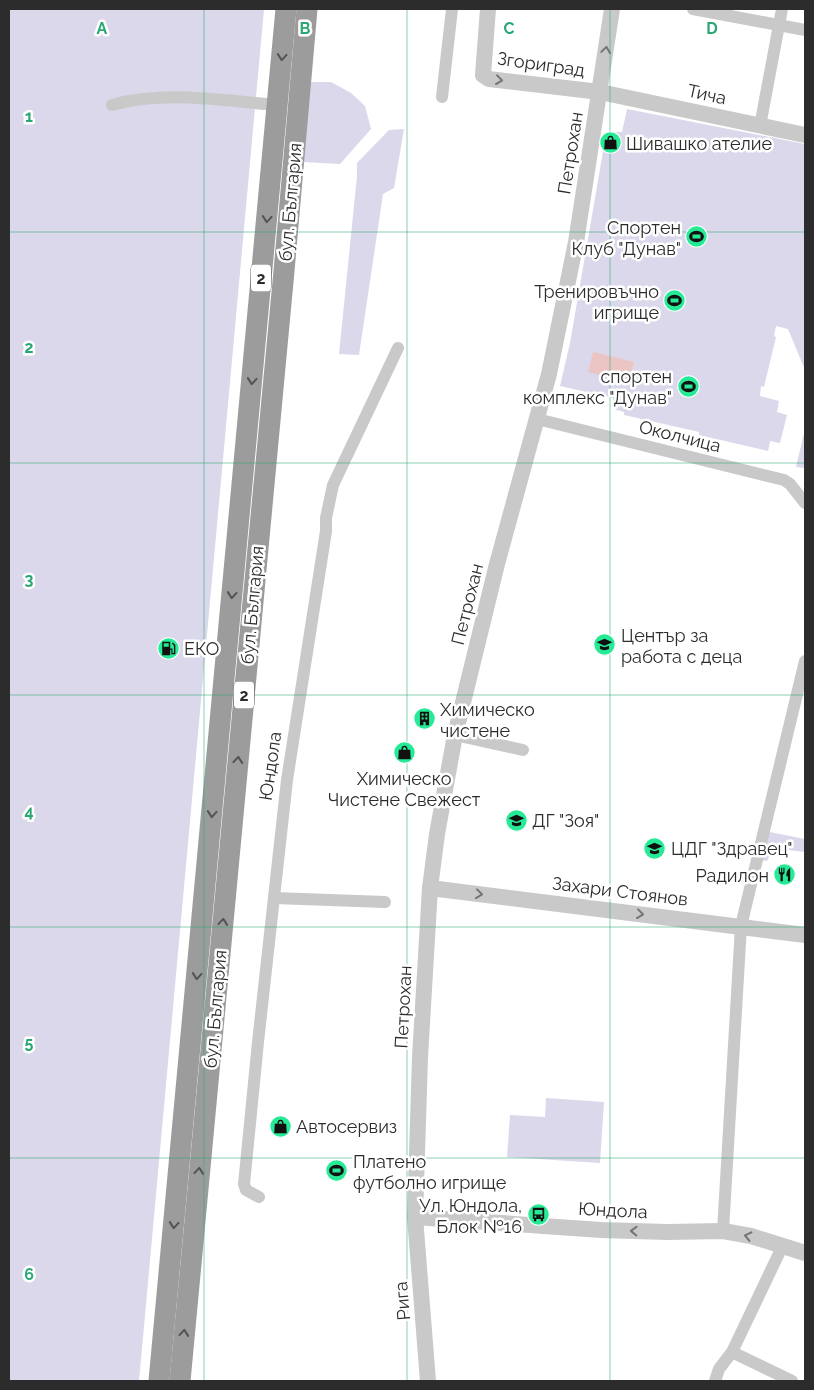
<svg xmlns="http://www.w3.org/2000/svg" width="814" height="1390" viewBox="0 0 814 1390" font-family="Raleway,sans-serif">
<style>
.green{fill:#dad8ea}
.water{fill:#ebc5c3}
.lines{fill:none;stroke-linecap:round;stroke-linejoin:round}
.minor{stroke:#c9c9c9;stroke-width:12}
.tertiary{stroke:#c9c9c9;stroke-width:16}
.trunk{stroke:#9c9c9c;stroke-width:21}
.oneway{stroke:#737373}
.oneway2{stroke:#535353}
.grid{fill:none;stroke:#29a872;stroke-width:1;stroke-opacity:0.55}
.labels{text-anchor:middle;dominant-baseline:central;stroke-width:5;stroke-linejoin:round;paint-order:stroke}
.shield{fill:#fff;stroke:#6b6b6b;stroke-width:1}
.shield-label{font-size:16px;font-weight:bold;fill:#2c2c2c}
.street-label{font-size:18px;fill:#2c2c2c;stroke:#fff}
.poi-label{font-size:18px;fill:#2c2c2c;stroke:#fff;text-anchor:start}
.grid-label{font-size:16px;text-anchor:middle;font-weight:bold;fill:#29a872;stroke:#fff;stroke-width:5;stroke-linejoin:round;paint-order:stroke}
</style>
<rect width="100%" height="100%" fill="#fff"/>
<!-- green -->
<g class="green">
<path d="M 9,9 L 264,9 L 139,1381 L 9,1381 Z"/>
<path d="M 309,82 L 331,82 L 351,93 L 365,106 L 371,129 L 340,164 L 303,162 Z"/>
<path d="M 627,109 L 805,144 L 805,370 L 788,329 L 776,326 L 774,336 L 776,337 L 764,387 L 761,386 L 760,396 L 779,401 L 777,412 L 787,415 L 780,443 L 770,441 L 768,451 L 699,435 L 699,432 L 624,415 L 624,412 L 614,409 L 613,398 L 560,386 L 570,343 L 604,146 L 613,147 L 615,132 L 622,132 Z"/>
<path d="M 404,129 L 394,188 L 383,194 L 359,355 L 339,354 L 357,176 L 357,163 L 389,130 Z"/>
<path d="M 805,429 L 805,463 L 804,468 L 796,467 Z"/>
<path d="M 765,831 L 805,839 L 805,852 L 779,849 L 770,855 L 767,861 L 759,860 Z"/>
<path d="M 546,1098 L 604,1102 L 600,1163 L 507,1157 L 510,1115 L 545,1117 Z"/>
</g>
<!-- water -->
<path class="water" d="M 593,352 L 634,362 L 629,382 L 588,372 Z"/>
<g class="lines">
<!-- minor -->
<g class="minor">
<path d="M 693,9 L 805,30"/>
<path d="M 442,97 L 452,9"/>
<path d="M 112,105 C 165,90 224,101 278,105"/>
<path d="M 760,126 L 782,9"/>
<path d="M 537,419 L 784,480 L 790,484 L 805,503"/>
<path d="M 455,735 L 523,750"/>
<path d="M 274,898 L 385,902"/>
<path d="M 259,1197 L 246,1190 L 244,1184 L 258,1042 L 287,780 L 326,531 L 326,518 L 333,485 L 398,348"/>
<path d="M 723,1231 L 741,926 L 805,661"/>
<path d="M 732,1352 L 792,1381"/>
<path d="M 715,1381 L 719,1369 L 732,1352 L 783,1245"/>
</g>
<!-- tertiary -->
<g class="tertiary">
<path d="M 488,9 L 483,75 L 489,79 L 600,92 L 805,135"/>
<path d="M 430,888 L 805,935"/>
<path d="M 415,1217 L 601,1230 L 667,1232 L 723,1231 L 751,1236 L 805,1253"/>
<path d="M 428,1381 L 415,1217 L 420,1057 L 430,888 L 437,834 L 455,735 L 497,564 L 549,374 L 576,242 L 612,9"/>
</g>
<!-- trunk -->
<g class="trunk">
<path d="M 159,1381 L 286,9"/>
<path d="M 180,1381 L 284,271 L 307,9"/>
</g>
</g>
<!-- one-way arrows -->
<defs><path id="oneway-chevron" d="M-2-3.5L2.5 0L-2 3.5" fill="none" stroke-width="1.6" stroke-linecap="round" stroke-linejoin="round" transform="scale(1.25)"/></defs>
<g class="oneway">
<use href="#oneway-chevron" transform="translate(606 50) rotate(-82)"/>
<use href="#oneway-chevron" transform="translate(499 80) rotate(7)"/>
<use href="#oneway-chevron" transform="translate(479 894) rotate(7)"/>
<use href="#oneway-chevron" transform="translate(640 914) rotate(7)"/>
<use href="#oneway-chevron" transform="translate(634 1231) rotate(-178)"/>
<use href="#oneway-chevron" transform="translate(748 1236) rotate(-167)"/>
</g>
<g class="oneway2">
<use href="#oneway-chevron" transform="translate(282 57) rotate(95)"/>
<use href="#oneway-chevron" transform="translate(267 219) rotate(95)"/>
<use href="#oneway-chevron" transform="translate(252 381) rotate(95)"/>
<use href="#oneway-chevron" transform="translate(232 595) rotate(95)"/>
<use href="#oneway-chevron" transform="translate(238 760) rotate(-85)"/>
<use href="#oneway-chevron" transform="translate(212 814) rotate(95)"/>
<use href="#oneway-chevron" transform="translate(223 922) rotate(-85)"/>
<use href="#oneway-chevron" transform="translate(197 976) rotate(95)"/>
<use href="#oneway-chevron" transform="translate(199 1171) rotate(-85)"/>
<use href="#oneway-chevron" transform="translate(174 1225) rotate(95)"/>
<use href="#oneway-chevron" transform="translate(184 1333) rotate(-85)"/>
</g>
<!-- grid -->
<path class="grid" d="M 204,9 L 204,1381M 407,9 L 407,1381M 610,9 L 610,1381M 9,232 L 805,232M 9,463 L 805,463M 9,695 L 805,695M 9,927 L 805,927M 9,1158 L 805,1158"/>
<!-- icons -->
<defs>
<symbol id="shop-disc" viewBox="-11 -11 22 22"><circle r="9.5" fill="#27ea97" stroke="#fff"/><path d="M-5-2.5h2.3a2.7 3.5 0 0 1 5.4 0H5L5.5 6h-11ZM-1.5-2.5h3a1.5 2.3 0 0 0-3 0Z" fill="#111"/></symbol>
<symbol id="stadium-disc" viewBox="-11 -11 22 22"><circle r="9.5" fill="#27ea97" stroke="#fff"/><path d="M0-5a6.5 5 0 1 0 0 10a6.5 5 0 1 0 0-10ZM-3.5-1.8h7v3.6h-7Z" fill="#111"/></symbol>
<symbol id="school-disc" viewBox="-11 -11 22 22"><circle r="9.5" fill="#27ea97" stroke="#fff"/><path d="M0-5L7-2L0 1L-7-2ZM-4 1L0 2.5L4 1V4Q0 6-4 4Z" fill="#111"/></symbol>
<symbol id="fuel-disc" viewBox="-11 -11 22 22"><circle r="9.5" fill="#27ea97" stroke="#fff"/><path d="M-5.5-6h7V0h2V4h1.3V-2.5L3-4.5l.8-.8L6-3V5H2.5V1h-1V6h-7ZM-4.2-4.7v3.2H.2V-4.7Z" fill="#111"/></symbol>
<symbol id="building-disc" viewBox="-11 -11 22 22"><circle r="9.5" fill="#27ea97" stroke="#fff"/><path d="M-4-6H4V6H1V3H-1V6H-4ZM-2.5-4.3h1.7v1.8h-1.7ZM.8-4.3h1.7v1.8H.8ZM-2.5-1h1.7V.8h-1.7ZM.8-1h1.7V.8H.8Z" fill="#111"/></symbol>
<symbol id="restaurant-disc" viewBox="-11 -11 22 22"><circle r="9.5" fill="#27ea97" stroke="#fff"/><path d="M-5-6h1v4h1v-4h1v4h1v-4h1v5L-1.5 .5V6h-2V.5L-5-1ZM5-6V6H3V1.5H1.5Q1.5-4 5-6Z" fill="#111"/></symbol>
<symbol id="bus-disc" viewBox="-11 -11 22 22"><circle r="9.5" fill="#27ea97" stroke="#fff"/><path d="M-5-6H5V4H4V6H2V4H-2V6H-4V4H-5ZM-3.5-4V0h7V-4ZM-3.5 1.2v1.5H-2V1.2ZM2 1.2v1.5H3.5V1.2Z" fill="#111"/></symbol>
</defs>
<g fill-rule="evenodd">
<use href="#shop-disc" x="598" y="130" width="25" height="25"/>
<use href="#stadium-disc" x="684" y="224" width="25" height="25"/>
<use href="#stadium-disc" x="662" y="288" width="25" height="25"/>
<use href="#stadium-disc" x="676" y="374" width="25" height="25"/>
<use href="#school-disc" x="592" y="632" width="25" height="25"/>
<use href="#fuel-disc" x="156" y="636" width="25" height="25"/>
<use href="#building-disc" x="412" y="706" width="25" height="25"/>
<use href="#shop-disc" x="392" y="740" width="25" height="25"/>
<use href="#school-disc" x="504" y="808" width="25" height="25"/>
<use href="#school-disc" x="642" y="836" width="25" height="25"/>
<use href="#restaurant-disc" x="772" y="862" width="25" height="25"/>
<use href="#shop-disc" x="268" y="1114" width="25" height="25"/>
<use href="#stadium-disc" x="324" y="1158" width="25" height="25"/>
<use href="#bus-disc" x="526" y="1202" width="25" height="25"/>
</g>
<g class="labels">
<!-- shield labels -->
<g class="shield">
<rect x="251" y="264.5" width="20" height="27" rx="4"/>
<rect x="234" y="681.5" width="20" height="27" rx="4"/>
</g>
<g class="shield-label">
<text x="261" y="278">2</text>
<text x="244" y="695">2</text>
</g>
<!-- street labels -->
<g class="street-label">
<text transform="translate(541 64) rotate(8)">Згориград</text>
<text transform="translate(707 94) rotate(12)">Тича</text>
<text transform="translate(570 153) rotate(-81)">Петрохан</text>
<text transform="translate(290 202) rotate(-85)">бул. България</text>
<text transform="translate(680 436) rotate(14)">Околчица</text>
<text transform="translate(467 604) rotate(-76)">Петрохан</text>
<text transform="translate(252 605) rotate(-85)">бул. България</text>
<text transform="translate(270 766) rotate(-82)">Юндола</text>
<text transform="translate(620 891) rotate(7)">Захари Стоянов</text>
<text transform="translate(403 1007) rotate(-87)">Петрохан</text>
<text transform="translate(215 1009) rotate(-85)">бул. България</text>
<text transform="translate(613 1210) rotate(3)">Юндола</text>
<text transform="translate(402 1301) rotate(-95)">Рига</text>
</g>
<!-- poi labels -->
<g class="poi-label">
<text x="626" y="143">Шивашко ателие</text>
<text x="681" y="227" text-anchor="end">Спортен<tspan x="681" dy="21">Клуб "Дунав"</tspan></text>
<text x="659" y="291" text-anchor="end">Тренировъчно<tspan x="659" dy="21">игрище</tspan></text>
<text x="672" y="376" text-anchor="end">спортен<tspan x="672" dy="21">комплекс "Дунав"</tspan></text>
<text x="621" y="635">Център за<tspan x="621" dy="21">работа с деца</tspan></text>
<text x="184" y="648">ЕКО</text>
<text x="440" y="709">Химическо<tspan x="440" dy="21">чистене</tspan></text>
<text x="404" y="778" text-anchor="middle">Химическо<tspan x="404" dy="21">Чистене Свежест</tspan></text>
<text x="532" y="820">ДГ "Зоя"</text>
<text x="671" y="848">ЦДГ "Здравец"</text>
<text x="769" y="875" text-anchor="end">Радилон</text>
<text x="296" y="1126">Автосервиз</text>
<text x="353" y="1161">Платено<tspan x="353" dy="21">футболно игрище</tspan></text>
<text x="522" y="1205" text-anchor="end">Ул. Юндола,<tspan x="522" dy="21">Блок №16</tspan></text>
</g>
</g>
<g class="grid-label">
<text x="102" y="34">A</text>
<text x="305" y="34">B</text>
<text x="509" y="34">C</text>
<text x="712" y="34">D</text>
<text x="29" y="122">1</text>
<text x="29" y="353">2</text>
<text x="29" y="585">3</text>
<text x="29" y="817">4</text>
<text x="29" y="1048">5</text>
<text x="29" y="1280">6</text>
</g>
<!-- border -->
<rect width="814" height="1390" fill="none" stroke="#2c2c2c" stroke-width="20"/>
</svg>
